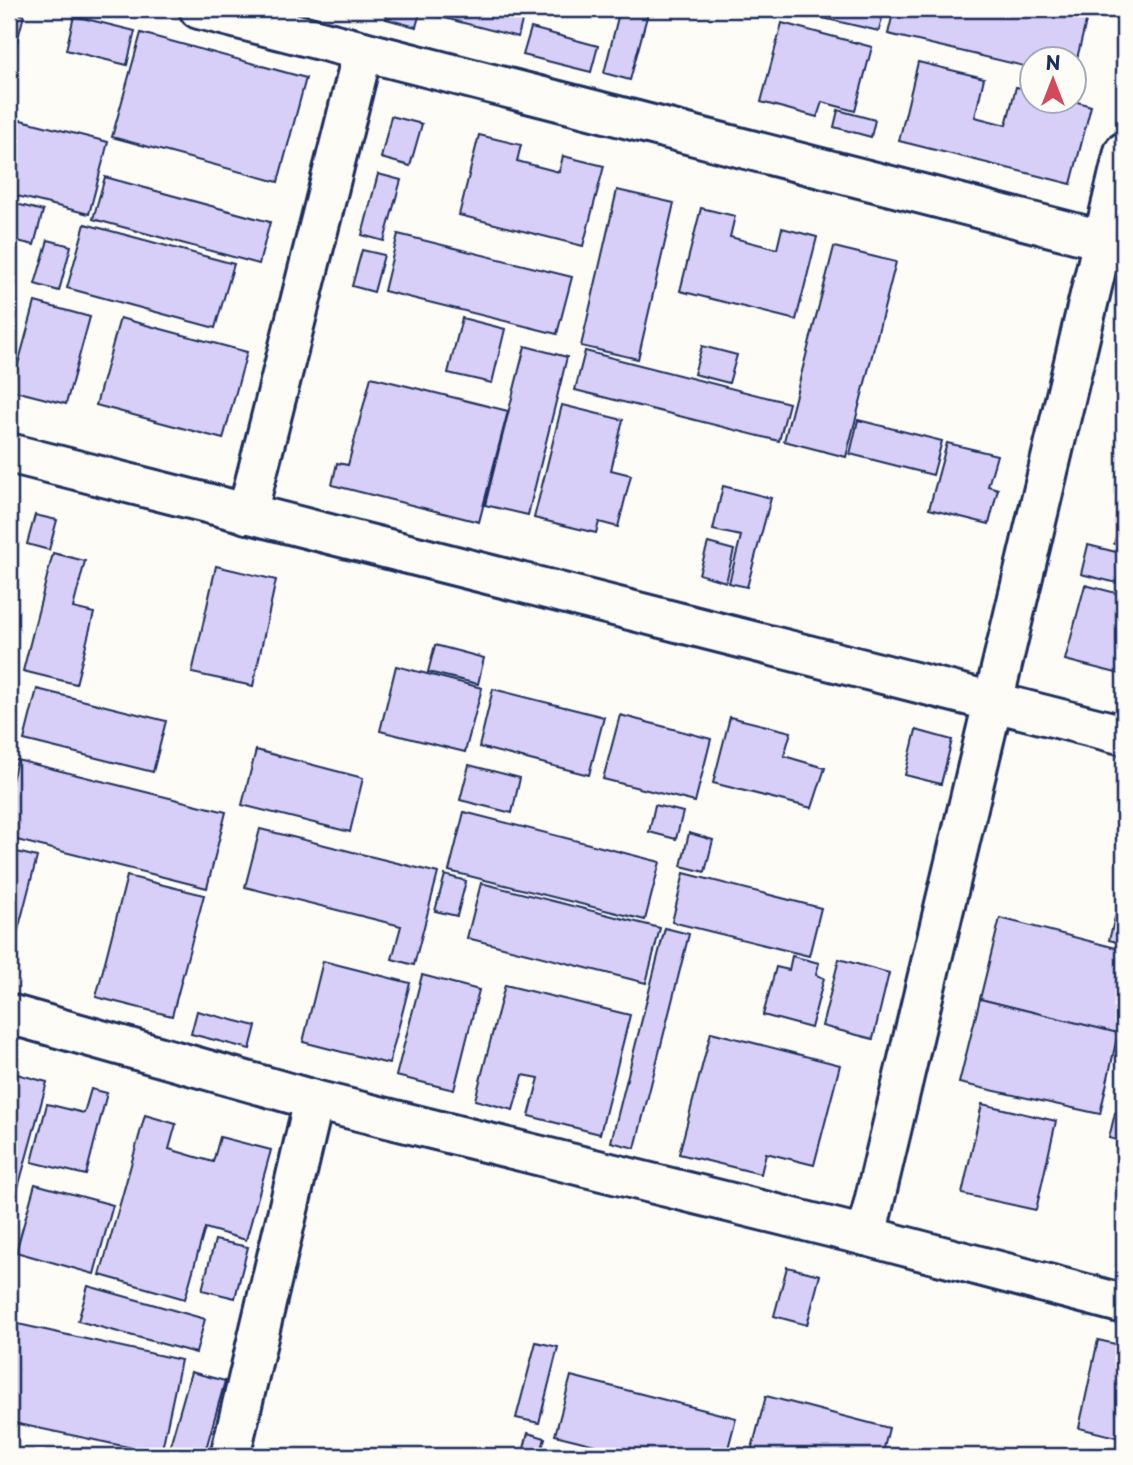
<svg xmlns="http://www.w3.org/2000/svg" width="1133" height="1465" viewBox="0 0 1133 1465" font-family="'Playpen Sans',sans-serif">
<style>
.building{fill:#d7cff7;stroke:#1b2f5e;stroke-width:2}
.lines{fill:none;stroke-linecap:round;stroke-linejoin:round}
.minor-casing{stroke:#1b2f5e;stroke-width:44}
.minor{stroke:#fdfcf7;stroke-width:38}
</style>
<rect width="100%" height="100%" fill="#fdfcf7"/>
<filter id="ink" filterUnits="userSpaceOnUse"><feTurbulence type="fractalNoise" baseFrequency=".0143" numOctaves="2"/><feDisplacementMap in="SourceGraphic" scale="14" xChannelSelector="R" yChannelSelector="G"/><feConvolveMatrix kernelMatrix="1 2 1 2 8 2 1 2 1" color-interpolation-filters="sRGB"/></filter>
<g filter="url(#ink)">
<!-- building -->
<g class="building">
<path d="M 388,9 L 421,9 L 416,27 L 386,19 Z"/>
<path d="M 435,9 L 525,9 L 518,37 L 433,15 Z"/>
<path d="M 620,9 L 649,9 L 630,80 L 604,73 Z"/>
<path d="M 784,9 L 884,9 L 879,31 Z"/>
<path d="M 894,9 L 1089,9 L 1074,71 L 1074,60 L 1032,60 L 1032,68 L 888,34 Z"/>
<path d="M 9,11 L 24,15 L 9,73 Z"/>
<path d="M 74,16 L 135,31 L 127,65 L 66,50 Z"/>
<path d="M 782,23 L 872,47 L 855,111 L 822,102 L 817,117 L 761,102 Z"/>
<path d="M 531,28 L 598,46 L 591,72 L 523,55 Z"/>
<path d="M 141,33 L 306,78 L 278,182 L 112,137 Z"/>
<path d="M 918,62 L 984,78 L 975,117 L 1006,125 L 1016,87 L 1032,90 L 1032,102 L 1074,101 L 1091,106 L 1071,184 L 899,141 Z"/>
<path d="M 838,110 L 875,120 L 871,137 L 834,127 Z"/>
<path d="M 391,116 L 422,124 L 410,166 L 381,158 Z"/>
<path d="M 9,117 L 108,142 L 89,214 L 9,194 Z"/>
<path d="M 479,135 L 521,145 L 517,161 L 559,172 L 563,156 L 604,166 L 583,246 L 459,215 Z"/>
<path d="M 378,174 L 401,180 L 384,241 L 362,235 Z"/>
<path d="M 105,177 L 270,222 L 259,264 L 93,219 Z"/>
<path d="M 617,190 L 674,203 L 638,359 L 581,346 Z"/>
<path d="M 9,202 L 43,211 L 34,245 L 9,239 Z"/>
<path d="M 701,208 L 735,216 L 730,237 L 777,249 L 782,228 L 817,237 L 796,320 L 680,291 Z"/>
<path d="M 85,224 L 234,264 L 215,328 L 67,288 Z"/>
<path d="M 398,234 L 572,277 L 557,334 L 384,291 Z"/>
<path d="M 48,240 L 71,246 L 59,291 L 35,284 Z"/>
<path d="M 834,247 L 896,262 L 846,457 L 784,441 Z"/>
<path d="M 362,250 L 384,255 L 374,292 L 352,286 Z"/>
<path d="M 35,302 L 90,317 L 66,404 L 11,390 Z"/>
<path d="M 120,318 L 247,352 L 223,439 L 96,405 Z"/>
<path d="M 462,318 L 505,329 L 492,383 L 448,373 Z"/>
<path d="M 525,346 L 567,357 L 528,515 L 485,505 Z"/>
<path d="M 702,346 L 737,355 L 729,383 L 694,374 Z"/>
<path d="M 585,351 L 789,403 L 779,441 L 575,390 Z"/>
<path d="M 371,377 L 508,411 L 479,522 L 332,485 L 337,463 L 348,465 Z"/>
<path d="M 562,405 L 623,420 L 611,470 L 631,475 L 618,527 L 599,522 L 596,533 L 534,518 Z"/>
<path d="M 858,420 L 942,441 L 933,475 L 850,454 Z"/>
<path d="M 947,443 L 997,455 L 988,486 L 998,489 L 989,524 L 929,509 Z"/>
<path d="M 723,486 L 771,498 L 747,587 L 729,583 L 741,536 L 713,530 Z"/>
<path d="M 1124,507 L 1124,546 L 1114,544 Z"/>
<path d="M 35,515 L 57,520 L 49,550 L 27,544 Z"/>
<path d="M 708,543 L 734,550 L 726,582 L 699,574 Z"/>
<path d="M 1088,545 L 1124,554 L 1117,583 L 1081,574 Z"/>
<path d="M 53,553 L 85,561 L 73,608 L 94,613 L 76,684 L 23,671 Z"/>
<path d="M 216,566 L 276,580 L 253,686 L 192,673 Z"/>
<path d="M 1085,585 L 1124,595 L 1124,675 L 1065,660 Z"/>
<path d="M 435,645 L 484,658 L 478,684 L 428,672 Z"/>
<path d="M 396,666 L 482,688 L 465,752 L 380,731 Z"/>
<path d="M 37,689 L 166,721 L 153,772 L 24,740 Z"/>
<path d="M 493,689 L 604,717 L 589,775 L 479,747 Z"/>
<path d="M 620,715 L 711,739 L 695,802 L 603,779 Z"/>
<path d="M 730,717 L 791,732 L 784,756 L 825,768 L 812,808 L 713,783 Z"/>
<path d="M 916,730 L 952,740 L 941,784 L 905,775 Z"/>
<path d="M 256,750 L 363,778 L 350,832 L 242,805 Z"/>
<path d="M 17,760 L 226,812 L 207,888 L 9,838 L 9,793 Z"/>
<path d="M 469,765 L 520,778 L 512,813 L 460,800 Z"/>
<path d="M 655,805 L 683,812 L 676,839 L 649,832 Z"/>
<path d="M 464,812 L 660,862 L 645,920 L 449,871 Z"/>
<path d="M 260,829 L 438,873 L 414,965 L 392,959 L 401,926 L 245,887 Z"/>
<path d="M 689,833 L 713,840 L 705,872 L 681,866 Z"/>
<path d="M 9,850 L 37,857 L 9,965 Z"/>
<path d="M 684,873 L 821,908 L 809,956 L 672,922 Z"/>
<path d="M 445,875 L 466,881 L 457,916 L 435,911 Z"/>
<path d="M 127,876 L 204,895 L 172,1016 L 96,997 Z"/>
<path d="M 481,883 L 660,928 L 646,983 L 467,938 Z"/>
<path d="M 1123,888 L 1124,889 L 1124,944 L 1109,940 Z"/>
<path d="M 1000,918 L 1124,950 L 1124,1035 L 980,999 Z"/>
<path d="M 665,928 L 689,934 L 635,1148 L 611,1142 Z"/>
<path d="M 792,956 L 819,963 L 816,975 L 824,978 L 811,1028 L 763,1015 L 776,967 L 789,970 Z"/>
<path d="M 839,959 L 889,973 L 873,1039 L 822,1026 Z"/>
<path d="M 323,961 L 410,983 L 389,1064 L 303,1042 Z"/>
<path d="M 422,975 L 479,990 L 454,1090 L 396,1076 Z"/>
<path d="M 505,985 L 630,1015 L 600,1134 L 529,1116 L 539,1078 L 523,1075 L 513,1110 L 475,1100 Z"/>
<path d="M 980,999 L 1118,1033 L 1100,1114 L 959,1083 Z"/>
<path d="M 197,1011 L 256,1026 L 250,1049 L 191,1034 Z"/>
<path d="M 711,1032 L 840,1065 L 814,1165 L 766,1153 L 761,1174 L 679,1154 Z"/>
<path d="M 9,1072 L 47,1082 L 9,1221 Z"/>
<path d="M 91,1089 L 107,1093 L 86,1175 L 32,1162 L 47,1104 L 84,1113 Z"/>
<path d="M 982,1104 L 1056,1121 L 1036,1210 L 962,1194 Z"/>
<path d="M 1115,1113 L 1124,1116 L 1124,1142 L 1109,1138 Z"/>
<path d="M 145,1115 L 176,1124 L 169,1149 L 213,1162 L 220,1137 L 271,1150 L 246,1240 L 205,1228 L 185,1299 L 100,1275 Z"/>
<path d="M 35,1184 L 113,1205 L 94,1274 L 16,1252 Z"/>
<path d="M 215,1240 L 248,1247 L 235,1298 L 202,1290 Z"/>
<path d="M 787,1267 L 820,1275 L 807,1325 L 774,1316 Z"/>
<path d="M 88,1286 L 205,1319 L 196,1353 L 78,1321 Z"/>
<path d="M 9,1322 L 181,1360 L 161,1454 L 9,1422 Z"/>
<path d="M 1098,1340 L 1124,1346 L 1124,1439 L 1079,1428 Z"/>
<path d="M 536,1342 L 558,1347 L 539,1423 L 516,1418 Z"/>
<path d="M 191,1372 L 225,1381 L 204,1456 L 167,1456 Z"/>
<path d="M 571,1376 L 736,1418 L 726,1456 L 639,1456 L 555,1435 Z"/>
<path d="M 766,1396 L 889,1428 L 882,1456 L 750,1456 Z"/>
<path d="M 528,1433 L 545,1438 L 540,1456 L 522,1456 Z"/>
</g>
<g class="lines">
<defs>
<g id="minor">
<path d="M 199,9 L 1102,240"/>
<path d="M 9,453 L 1124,735"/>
<path d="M 247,514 L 363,51"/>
<path d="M 9,1014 L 314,1100 L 866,1236 L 1124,1304"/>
<path d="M 866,1236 L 1124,152"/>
<path d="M 230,1456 L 314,1100"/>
</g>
</defs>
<!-- minor casing -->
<use href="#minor" class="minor-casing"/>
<!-- minor -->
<use href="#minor" class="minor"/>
</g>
</g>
<!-- margin -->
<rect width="1133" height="1465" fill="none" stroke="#fdfcf7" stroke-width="35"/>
<rect x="18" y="18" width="1098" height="1430" fill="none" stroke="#1b2f5e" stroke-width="2.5" filter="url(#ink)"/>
<!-- north arrow -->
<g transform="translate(1053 80)"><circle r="33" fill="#fdfcf7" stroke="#a3aaba" stroke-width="2"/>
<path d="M0-5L12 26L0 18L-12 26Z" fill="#d1495b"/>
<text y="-10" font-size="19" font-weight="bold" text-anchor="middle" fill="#1b2f5e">N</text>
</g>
</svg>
